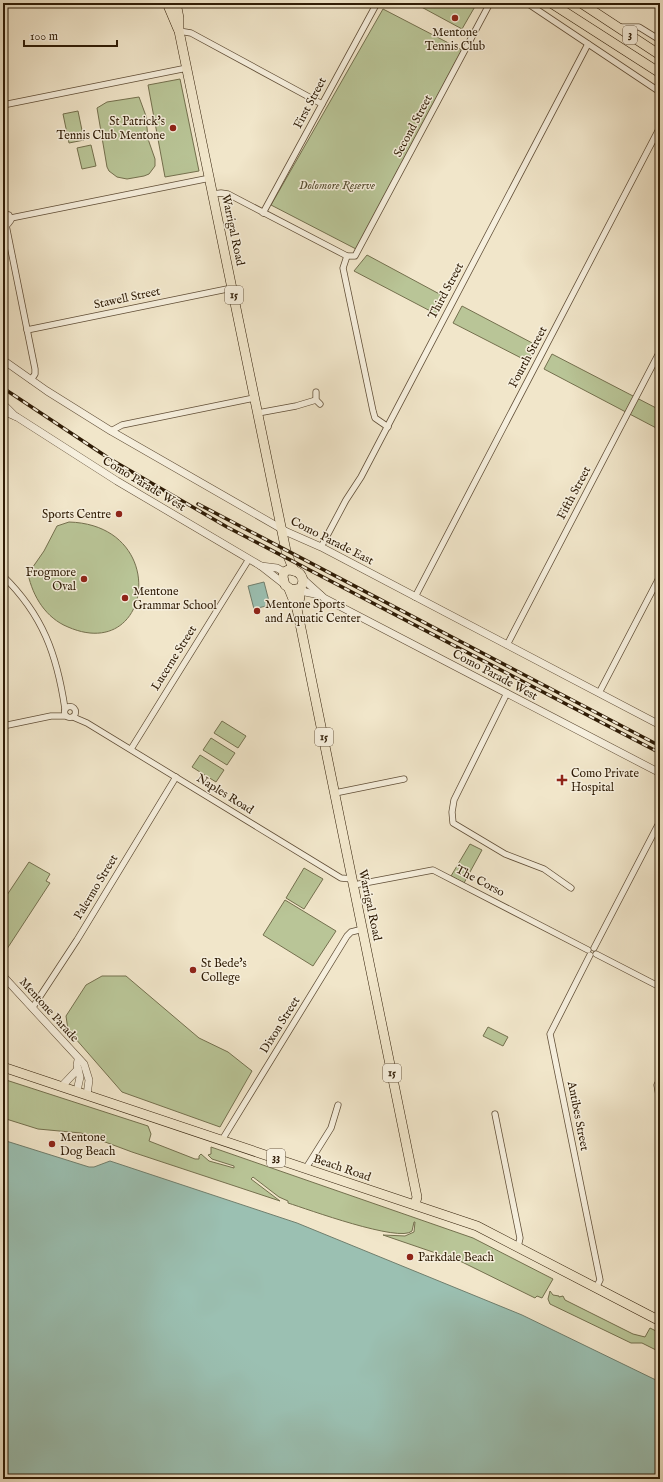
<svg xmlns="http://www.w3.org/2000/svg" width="663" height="1482" viewBox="0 0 663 1482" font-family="'IM FELL English',serif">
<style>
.green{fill:#b9c597;stroke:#74704e}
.water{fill:#9bc0b2;stroke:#707e6d}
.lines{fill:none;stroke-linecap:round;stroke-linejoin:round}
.minor-casing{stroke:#604e37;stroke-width:7}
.tertiary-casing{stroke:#604e37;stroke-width:8}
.primary-casing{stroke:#2f1c06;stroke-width:10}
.trunk-casing{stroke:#2f1c06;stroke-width:10}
.minor{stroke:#f6efdd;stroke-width:5.5}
.tertiary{stroke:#f6efdd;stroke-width:7}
.primary{stroke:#f1e6ca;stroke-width:9}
.trunk{stroke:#f1e6ca;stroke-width:9}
.rail-casing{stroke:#2f1c06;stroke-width:3.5}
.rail{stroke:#f6efdd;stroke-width:2;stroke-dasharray:6;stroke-linecap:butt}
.poi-dot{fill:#8f2418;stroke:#f6efdd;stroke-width:1.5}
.labels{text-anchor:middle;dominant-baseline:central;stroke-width:3;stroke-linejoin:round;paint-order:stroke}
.shield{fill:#f6efdd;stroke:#6b5b46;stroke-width:1}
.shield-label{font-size:11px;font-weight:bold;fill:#2f1c06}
.poi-label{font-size:12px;fill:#2f1c06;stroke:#f6efdd;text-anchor:start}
.street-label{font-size:12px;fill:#2f1c06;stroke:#f6efdd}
.park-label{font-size:12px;font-style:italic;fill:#584f32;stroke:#f6efdd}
</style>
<rect width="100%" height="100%" fill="#f1e6ca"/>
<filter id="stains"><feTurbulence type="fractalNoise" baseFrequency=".005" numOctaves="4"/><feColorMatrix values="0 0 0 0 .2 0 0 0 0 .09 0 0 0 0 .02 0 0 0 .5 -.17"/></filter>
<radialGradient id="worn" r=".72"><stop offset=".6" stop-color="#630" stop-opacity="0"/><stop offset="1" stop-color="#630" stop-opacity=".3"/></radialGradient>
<!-- green -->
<g class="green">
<path d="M 414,3 L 477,3 L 462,29 Z"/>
<path d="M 383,9 L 462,50 L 356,249 L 271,205 Z"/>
<path d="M 180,79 L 199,171 L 165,177 L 148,85 Z"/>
<path d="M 139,97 L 146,116 L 148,139 L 155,159 L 155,166 L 149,174 L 144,176 L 127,179 L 117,177 L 109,171 L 107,167 L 97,108 L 107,102 Z"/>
<path d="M 78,111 L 84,140 L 69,143 L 63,114 Z"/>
<path d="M 91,145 L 96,166 L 82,169 L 77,148 Z"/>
<path d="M 367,255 L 445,297 L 436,314 L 354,271 Z"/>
<path d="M 462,306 L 536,345 L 527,361 L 453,323 Z"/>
<path d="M 552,354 L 660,410 L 660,430 L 544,369 Z"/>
<path d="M 69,522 C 171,525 153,664 68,627 C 46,618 33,597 28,574 L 44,551 L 57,526 Z"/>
<path d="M 222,721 L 246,736 L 238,748 L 214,733 Z"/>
<path d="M 211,738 L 235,753 L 227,765 L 203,750 Z"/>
<path d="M 200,755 L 224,770 L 216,782 L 192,767 Z"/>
<path d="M 470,844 L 482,850 L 464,883 L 451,876 Z"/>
<path d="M 29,862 L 50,874 L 46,881 L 50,883 L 3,955 L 3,901 Z"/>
<path d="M 304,868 L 323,879 L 304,909 L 286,898 Z"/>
<path d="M 285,900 L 336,931 L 313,966 L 263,935 Z"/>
<path d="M 102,976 L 126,976 L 199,1038 L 228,1052 L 252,1071 L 220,1127 L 122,1092 L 68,1030 L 66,1016 L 86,985 Z"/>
<path d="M 488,1027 L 508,1037 L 503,1046 L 483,1036 Z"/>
<path d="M 3,1079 L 148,1126 L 151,1134 L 149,1141 L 195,1159 L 199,1159 L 199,1156 L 201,1154 L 209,1161 L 234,1168 L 234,1166 L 212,1159 L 208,1155 L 211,1154 L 211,1147 L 473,1238 L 553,1279 L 542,1298 L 537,1296 L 535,1298 L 462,1262 L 383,1235 L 405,1236 L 414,1232 L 415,1222 L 414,1222 L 412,1231 C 400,1243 307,1209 288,1203 L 288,1201 L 279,1197 L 253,1177 L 251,1179 L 280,1201 L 132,1152 L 81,1133 L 38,1129 L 3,1118 Z"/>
<path d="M 550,1291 L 553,1295 L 559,1296 L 559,1297 L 563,1296 L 565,1300 L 633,1334 L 645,1337 L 650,1328 L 660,1333 L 660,1352 L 642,1343 L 631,1343 L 550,1304 L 548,1299 Z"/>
</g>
<!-- water -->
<g class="water">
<path d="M 264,582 L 270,605 L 254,609 L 248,586 Z"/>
<path d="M 3,1140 L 89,1167 L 94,1167 L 110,1161 L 297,1223 L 522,1315 L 660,1382 L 660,1479 L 3,1479 Z"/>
</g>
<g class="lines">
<defs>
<g id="minor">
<path d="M 527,3 L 660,92"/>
<path d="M 617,27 L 639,27 L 660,40"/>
<path d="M 179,31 L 191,33 L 322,104"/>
<path d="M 3,105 L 187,68"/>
<path d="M 213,194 L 221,193 L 228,194 L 347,256 L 355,256 L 490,3"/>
<path d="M 263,213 L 377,3"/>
<path d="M 3,214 L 9,215 L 11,220 L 8,224 L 3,225"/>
<path d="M 11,218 L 210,178"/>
<path d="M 6,225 L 35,369 L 35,374 L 31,380"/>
<path d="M 347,256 L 343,268 L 373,411 L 375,418 L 388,427"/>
<path d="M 27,330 L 232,288"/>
<path d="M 316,392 L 316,400 L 320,404"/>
<path d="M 258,413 L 296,406 L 316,400"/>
<path d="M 111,431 L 122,425 L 254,398"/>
<path d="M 321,547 L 346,500 L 361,477 L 588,44"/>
<path d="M 3,576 C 43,615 57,655 65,709"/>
<path d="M 415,597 L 660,127"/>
<path d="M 507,645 L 660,351"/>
<path d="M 507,693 L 454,800 L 452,812 L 453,823 L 505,854 L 544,869 L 571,888"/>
<path d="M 599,693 L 660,576"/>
<circle cx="70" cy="712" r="5.5"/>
<path d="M 73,717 L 87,723 L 341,878 L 352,879"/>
<path d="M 3,726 L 51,716 L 66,716"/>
<path d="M 131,749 L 249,559"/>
<path d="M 335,793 L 404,779"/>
<path d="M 354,885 L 433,870 L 588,950"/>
<path d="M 594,948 L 660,821"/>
<path d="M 596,954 L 660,987"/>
<path d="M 590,955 L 550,1034 L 600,1280 L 596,1288"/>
<path d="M 33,1007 L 77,940 L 176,777"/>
<path d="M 660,1079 L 657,1085 L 660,1102"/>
<path d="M 495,1114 L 520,1238 L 518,1247"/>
<path d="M 222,1140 L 347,936 L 351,932 L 363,929"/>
<path d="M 306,1168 L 331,1128 L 338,1105"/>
</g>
<g id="tertiary">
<path d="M 3,360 L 47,391 L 111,431 L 287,532 L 321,547 L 660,725"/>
<path d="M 3,404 L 15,416"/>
<path d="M 3,411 L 17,417 L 117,481 L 261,566 L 284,584"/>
<path d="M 261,566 L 277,568 L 284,572"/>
<path d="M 303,579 L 324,598 L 660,773"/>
<path d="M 301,588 L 305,592 L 320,595"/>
<path d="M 3,976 L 84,1064 L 89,1080 L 87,1095"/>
<path d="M 62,1086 L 78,1069"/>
<path d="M 77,1091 L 80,1077 L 77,1065 L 78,1060"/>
</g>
<g id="primary">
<path d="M 167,3 L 178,29"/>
<path d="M 176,3 L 179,18 L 179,31 L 286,551 L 294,571"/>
<path d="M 288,570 C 296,570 302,573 303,581 L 301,588 L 292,590 L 285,585 L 283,577 L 284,572 Z"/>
<path d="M 289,589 L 297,609 L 417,1197 L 415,1205"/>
<path d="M 297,609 L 300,597 L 299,589"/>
<path d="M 3,1067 L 477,1226 L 660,1321"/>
</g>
<g id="trunk">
<path d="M 551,3 L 660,73"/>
<path d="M 581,3 L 660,55"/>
</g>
</defs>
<!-- minor casing -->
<use href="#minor" class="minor-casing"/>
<!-- tertiary casing -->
<use href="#tertiary" class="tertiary-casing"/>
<!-- primary casing -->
<use href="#primary" class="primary-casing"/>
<!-- trunk casing -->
<use href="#trunk" class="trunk-casing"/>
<!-- minor -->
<use href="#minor" class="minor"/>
<!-- tertiary -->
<use href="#tertiary" class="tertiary"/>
<!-- primary -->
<use href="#primary" class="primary"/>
<!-- trunk -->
<use href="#trunk" class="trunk"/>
<defs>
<g id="rail">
<path d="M 3,388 L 110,459 L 227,527 L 660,753"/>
<path d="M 198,504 L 660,746"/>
</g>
</defs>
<!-- rail casing -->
<use href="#rail" class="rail-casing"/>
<!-- rail -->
<use href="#rail" class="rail"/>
</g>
<!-- markers -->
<g class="poi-dot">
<circle cx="455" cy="18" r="4"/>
<circle cx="173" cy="128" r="4"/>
<circle cx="119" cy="514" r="4"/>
<circle cx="84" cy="579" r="4"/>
<circle cx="125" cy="598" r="4"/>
<circle cx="257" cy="611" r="4"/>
<path d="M560 774h4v4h4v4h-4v4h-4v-4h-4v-4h4z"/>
<circle cx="193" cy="970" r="4"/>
<circle cx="52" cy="1144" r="4"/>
<circle cx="410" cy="1257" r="4"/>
</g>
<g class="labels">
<!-- shield labels -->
<g class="shield">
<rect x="623" y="26" width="14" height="18" rx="3"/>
<rect x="225" y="286" width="18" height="18" rx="3"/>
<rect x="315" y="728" width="18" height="18" rx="3"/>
<rect x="383" y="1064" width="18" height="18" rx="3"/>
<rect x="267" y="1149" width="18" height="18" rx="3"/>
</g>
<g class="shield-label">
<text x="630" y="35">3</text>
<text x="234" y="295">15</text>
<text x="324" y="737">15</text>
<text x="392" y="1073">15</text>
<text x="276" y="1158">33</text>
</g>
<!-- poi labels -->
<g class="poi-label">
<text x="455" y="32" text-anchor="middle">Mentone<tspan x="455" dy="14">Tennis Club</tspan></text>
<text x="165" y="121" text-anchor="end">St Patrick's<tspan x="165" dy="14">Tennis Club Mentone</tspan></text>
<text x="111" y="514" text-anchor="end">Sports Centre</text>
<text x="76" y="572" text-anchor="end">Frogmore<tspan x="76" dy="14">Oval</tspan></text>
<text x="133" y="591">Mentone<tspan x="133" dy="14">Grammar School</tspan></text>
<text x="265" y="604">Mentone Sports<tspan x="265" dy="14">and Aquatic Center</tspan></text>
<text x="571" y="773">Como Private<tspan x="571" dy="14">Hospital</tspan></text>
<text x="201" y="963">St Bede's<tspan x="201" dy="14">College</tspan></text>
<text x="60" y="1137">Mentone<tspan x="60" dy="14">Dog Beach</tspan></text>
<text x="418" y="1257">Parkdale Beach</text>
</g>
<!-- street labels -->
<g class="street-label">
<text transform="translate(310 103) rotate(-62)">First Street</text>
<text transform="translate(413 126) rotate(-62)">Second Street</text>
<text transform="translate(233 230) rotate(78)">Warrigal Road</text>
<text transform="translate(446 291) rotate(-62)">Third Street</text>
<text transform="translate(127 298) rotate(-12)">Stawell Street</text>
<text transform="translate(528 357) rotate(-62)">Fourth Street</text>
<text transform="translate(144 484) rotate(31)">Como Parade West</text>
<text transform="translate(574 493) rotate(-62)">Fifth Street</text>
<text transform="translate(332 541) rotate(27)">Como Parade East</text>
<text transform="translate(174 658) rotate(-58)">Lucerne Street</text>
<text transform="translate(495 675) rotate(28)">Como Parade West</text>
<text transform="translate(225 794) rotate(32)">Naples Road</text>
<text transform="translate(480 881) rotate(28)">The Corso</text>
<text transform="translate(96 887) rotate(-59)">Palermo Street</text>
<text transform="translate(370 905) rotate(78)">Warrigal Road</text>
<text transform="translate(49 1010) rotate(48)">Mentone Parade</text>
<text transform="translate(280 1025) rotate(-58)">Dixon Street</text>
<text transform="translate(578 1116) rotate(79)">Antibes Street</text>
<text transform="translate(342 1168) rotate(19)">Beach Road</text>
</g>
<!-- park labels -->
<g class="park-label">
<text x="337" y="185">Dolomore Reserve</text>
</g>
</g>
<!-- margin -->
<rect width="663" height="1482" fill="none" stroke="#f1e6ca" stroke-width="16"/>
<rect x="4" y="4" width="655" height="1474" fill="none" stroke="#2f1c06" stroke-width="2"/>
<rect x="8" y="8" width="647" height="1466" fill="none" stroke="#2f1c06"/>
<!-- scale -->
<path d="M24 40v6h93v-6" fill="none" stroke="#2f1c06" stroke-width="2"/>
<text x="30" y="40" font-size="12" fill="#2f1c06" stroke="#f6efdd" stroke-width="3" paint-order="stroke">100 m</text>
<rect width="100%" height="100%" filter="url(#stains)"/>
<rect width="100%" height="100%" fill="url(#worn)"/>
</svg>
